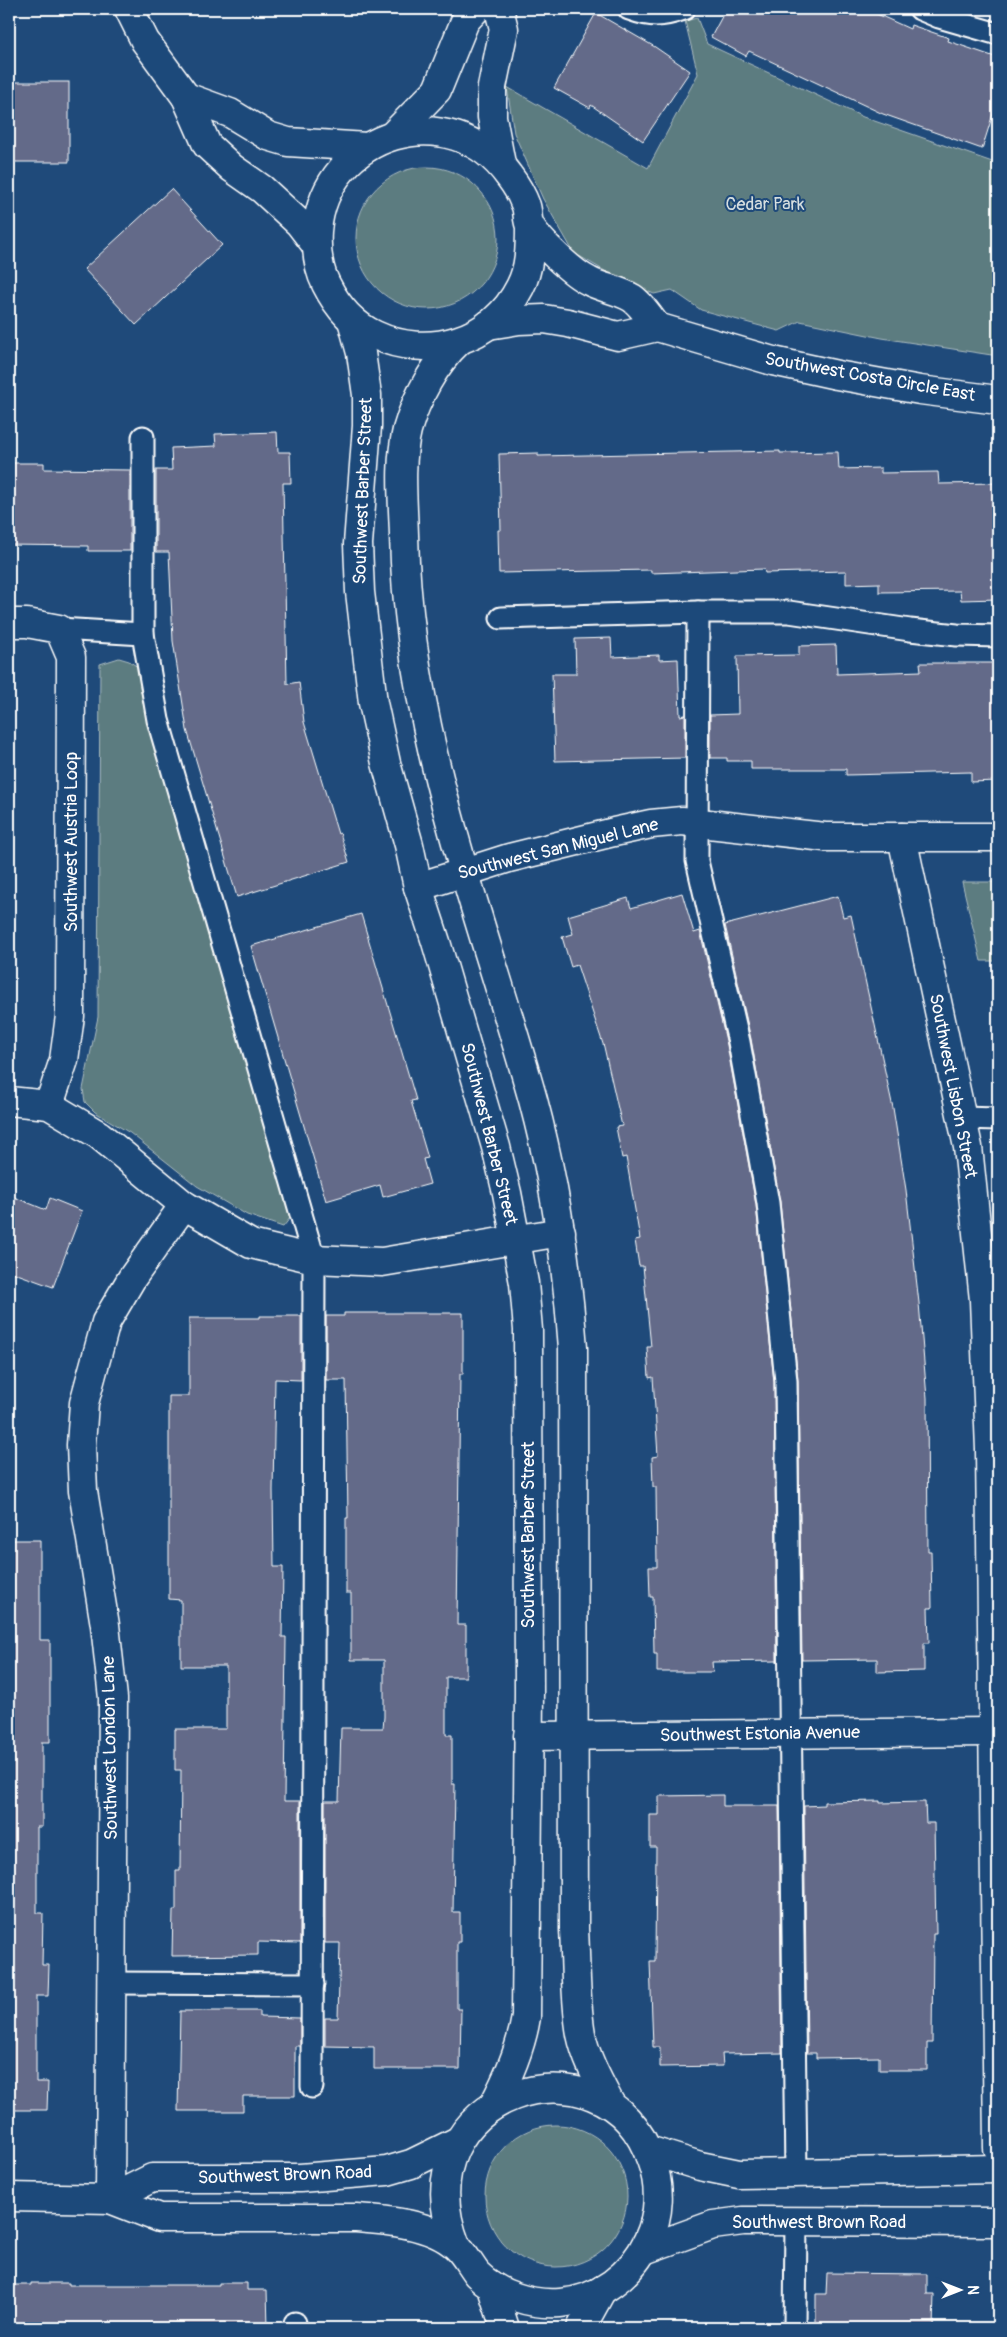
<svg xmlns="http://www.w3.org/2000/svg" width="1007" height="2337" viewBox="0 0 1007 2337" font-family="Pangolin,sans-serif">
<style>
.green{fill:#5b7b80;stroke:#adbdc0}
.building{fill:#646b89;stroke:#fff}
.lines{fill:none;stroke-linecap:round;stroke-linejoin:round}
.lane-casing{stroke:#fff;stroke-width:25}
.street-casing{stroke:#fff;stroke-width:31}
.secondary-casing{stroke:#fff;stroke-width:31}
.lane{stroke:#1f4a7a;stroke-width:21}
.street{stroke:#1f4a7a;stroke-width:28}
.secondary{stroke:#1f4a7a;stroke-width:28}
.labels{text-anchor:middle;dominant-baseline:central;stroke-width:4;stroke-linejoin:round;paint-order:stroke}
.park-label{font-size:18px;fill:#d6dedf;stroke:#1f4a7a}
.street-label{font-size:18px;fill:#fff;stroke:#1f4a7a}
</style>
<rect width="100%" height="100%" fill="#1f4a7a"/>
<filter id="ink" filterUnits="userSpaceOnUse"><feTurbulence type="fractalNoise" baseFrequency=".02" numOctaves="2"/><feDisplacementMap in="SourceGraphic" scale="10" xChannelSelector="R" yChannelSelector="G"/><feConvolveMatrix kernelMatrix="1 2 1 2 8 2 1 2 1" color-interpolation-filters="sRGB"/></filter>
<g filter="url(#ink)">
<!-- green -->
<g class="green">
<path d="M 697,18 L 707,44 L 863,117 L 998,164 L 998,356 L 882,338 L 800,321 L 779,331 L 701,310 L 672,290 L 654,294 L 617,278 L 574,253 L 543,199 L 514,133 L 507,87 L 648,168 L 698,74 L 685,21 Z"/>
<circle cx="427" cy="238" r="71"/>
<path d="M 119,658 L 129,661 L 139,668 L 294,1213 L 283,1227 L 247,1215 L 197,1186 L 130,1133 L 95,1112 L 85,1102 L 83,1089 L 98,1017 L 100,664 Z"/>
<path d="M 962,882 L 998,882 L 998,961 L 981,961 Z"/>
<circle cx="556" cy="2196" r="71"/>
</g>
<!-- building -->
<g class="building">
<path d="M 726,9 L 866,9 L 910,29 L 911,25 L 949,38 L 948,41 L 998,58 L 998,98 L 982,149 L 883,114 L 749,51 L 746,56 L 711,37 Z"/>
<path d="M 596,13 L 655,47 L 690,71 L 643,141 L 591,105 L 590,108 L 554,88 Z"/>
<rect x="9" y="82" width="60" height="80"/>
<path d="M 171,189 L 222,245 L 136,325 L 84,269 Z"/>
<path d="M 277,432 L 278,452 L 290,452 L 291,483 L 283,483 L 287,684 L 299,682 L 304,722 L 338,834 L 340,833 L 349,862 L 237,897 L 187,730 L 173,641 L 169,552 L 156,552 L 156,470 L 172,470 L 171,448 L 216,446 L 215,434 Z"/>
<path d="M 780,451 L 780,453 L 838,452 L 839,469 L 881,468 L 881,473 L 938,472 L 939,484 L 998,483 L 998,599 L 961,600 L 960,591 L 879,592 L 879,583 L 846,584 L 846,571 L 765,573 L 764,569 L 651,573 L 651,570 L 499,573 L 498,530 L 501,530 L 499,454 L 538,453 L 538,456 Z"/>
<path d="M 9,463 L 44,463 L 44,469 L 130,470 L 130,551 L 88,551 L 88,546 L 9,545 Z"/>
<path d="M 611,638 L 612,657 L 659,655 L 659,660 L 678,659 L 680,716 L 685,715 L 685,758 L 555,761 L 552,674 L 576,674 L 575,639 Z"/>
<path d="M 836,645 L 837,674 L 921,671 L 920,663 L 998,663 L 998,781 L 971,782 L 971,772 L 846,775 L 846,769 L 751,769 L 751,761 L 727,761 L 727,758 L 710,758 L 710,715 L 738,714 L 737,656 L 799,655 L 799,646 Z"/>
<path d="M 682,893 L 694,933 L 700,931 L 727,1045 L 756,1205 L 774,1382 L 777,1661 L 712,1662 L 713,1672 L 657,1672 L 657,1654 L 654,1654 L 653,1597 L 650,1597 L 649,1567 L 657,1567 L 656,1487 L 653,1487 L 652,1457 L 658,1456 L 653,1377 L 649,1378 L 647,1347 L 651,1347 L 643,1266 L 639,1266 L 635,1240 L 640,1239 L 626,1157 L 622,1158 L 616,1127 L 622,1126 L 604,1047 L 577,965 L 571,967 L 562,937 L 573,934 L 568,916 L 628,898 L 631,908 Z"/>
<path d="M 838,896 L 843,917 L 851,915 L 893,1108 L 906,1190 L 919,1303 L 927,1398 L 928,1551 L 931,1551 L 932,1608 L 928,1608 L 929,1643 L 924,1643 L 924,1671 L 877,1672 L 877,1659 L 802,1660 L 798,1381 L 780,1202 L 751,1039 L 725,925 Z"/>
<path d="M 361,914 L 416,1100 L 411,1101 L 428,1158 L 423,1159 L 430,1184 L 383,1197 L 380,1185 L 326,1201 L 251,946 Z"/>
<path d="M 9,1195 L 46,1210 L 50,1198 L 82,1211 L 53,1287 L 9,1271 Z"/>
<path d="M 344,1313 L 463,1313 L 463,1374 L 460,1374 L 457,1625 L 466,1625 L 466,1677 L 446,1677 L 446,1735 L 452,1735 L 452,1784 L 455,1784 L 453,1912 L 460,1912 L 460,1942 L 457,1942 L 457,2009 L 461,2009 L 460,2069 L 374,2069 L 374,2047 L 325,2046 L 325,2018 L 338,2018 L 340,1943 L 325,1943 L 325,1801 L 339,1801 L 341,1728 L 383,1728 L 384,1717 L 384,1660 L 351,1660 L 351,1593 L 346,1593 L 346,1518 L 348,1518 L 346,1380 L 326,1380 L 326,1316 L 344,1316 Z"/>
<path d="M 260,1316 L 301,1316 L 301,1380 L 275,1379 L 273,1490 L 274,1567 L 283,1567 L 282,1637 L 286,1637 L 284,1801 L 300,1801 L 300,1943 L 258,1942 L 258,1955 L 172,1956 L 173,1910 L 176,1910 L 176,1870 L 180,1870 L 181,1770 L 175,1770 L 175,1729 L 226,1729 L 226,1666 L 181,1666 L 181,1600 L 169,1599 L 169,1396 L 189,1396 L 189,1318 L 260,1318 Z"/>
<path d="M 9,1540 L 40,1540 L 40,1640 L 50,1640 L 50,1742 L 42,1742 L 42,1827 L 37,1827 L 37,1913 L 43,1913 L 42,1965 L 49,1965 L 48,1996 L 36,1996 L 36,2082 L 48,2082 L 47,2110 L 9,2110 Z"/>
<path d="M 723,1795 L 723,1806 L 779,1806 L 782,2053 L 722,2054 L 723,2066 L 660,2067 L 660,2047 L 653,2047 L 650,1961 L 655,1961 L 656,1847 L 650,1847 L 650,1815 L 659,1815 L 659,1796 Z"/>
<path d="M 880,1801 L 880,1803 L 925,1802 L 926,1823 L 934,1823 L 936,1934 L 933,1934 L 932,2043 L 927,2043 L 927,2070 L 879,2070 L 879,2057 L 816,2058 L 816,2053 L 807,2053 L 804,1806 L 824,1805 L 824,1802 Z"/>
<path d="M 180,2011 L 260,2011 L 260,2017 L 300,2018 L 300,2046 L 295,2046 L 295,2096 L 243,2096 L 243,2111 L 178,2111 Z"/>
<path d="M 827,2273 L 927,2274 L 927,2294 L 934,2294 L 933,2328 L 816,2328 L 816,2294 L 826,2294 Z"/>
<path d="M 31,2283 L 69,2283 L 69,2285 L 219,2285 L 219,2283 L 247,2283 L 247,2290 L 267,2290 L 268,2328 L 9,2328 L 9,2285 L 31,2285 Z"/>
</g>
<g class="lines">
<defs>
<g id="lane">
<path d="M 629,9 C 651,17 662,17 684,9"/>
<path d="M 920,9 L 939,17 L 998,34"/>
<path d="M 143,437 L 143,634 L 158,720 L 314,1259 L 312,2087"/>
<path d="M 501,618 L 698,612"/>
<path d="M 59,629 L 143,634"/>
<path d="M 962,1118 L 998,1119"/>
<path d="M 111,1983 L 313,1984"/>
<path d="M 796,2173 L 786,1381 L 768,1203 L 739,1042 L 697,861 L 698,612 L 789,612 L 910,630 L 957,635 L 998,636"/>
<path d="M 295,2323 L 295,2328"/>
<path d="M 795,2328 L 796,2221"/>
</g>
<g id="street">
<path d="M 9,623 L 27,623 L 59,629 L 71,657 L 70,1016 L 64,1060 L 49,1105"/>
<path d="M 902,837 L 968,1147 L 984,1300 L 990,1450 L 998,2148"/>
<path d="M 418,887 L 509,858 L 614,832 L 651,824 L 682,821 L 825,837 L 998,837"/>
<path d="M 9,1101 L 49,1105 L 99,1135 L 184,1205 L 251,1244 L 314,1259 L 382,1262 L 561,1232"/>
<path d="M 528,1736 L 993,1732"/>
<path d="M 110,2199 L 113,1698 L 105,1625 L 83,1491 L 81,1445 L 84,1403 L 106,1322 L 132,1278 L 184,1205"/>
</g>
<g id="secondary">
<path d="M 129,9 L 145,41 L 186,97 L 207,145 L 232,168 L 262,189 L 299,223 L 316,245"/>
<path d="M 499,9 L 504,29 L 492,87 L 492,117 L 501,164"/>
<path d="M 186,97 L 230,113 L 268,136 L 288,142 L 367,147"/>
<path d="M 393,135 L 437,90 L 465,21 L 476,9"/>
<path d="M 530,225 C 530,247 530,268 520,287 C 493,341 428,360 375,335 C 353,325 337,306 326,284 C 318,268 316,249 317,231 C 325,132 451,94 509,176 C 516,185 522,195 526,206 C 528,212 527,220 530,226 C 540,242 572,273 589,281 C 602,288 619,290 632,298 C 641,304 650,318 657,327"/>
<path d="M 352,320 L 361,353 L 367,395 L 367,426 L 358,544 L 360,592 L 373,703 L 386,763 L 409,845 L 418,887 L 436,942 L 496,1147 L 507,1193 L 524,1283 L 528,1330 L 529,1692 L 526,2017 C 521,2049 508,2078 493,2106"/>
<path d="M 488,325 L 519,320 L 544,319 L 568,323 L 618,336 L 657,327 L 773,361 L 837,375 L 920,390 L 998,400"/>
<path d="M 459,341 C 435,363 416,398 407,430 C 399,463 403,501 404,535 C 408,734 480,911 533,1100 C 555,1182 567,1264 573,1348 L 574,1929 C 576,1964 575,2000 581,2034 C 586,2059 599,2082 611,2105"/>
<path d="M 648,2150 L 700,2166 L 739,2174 L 998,2169"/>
<path d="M 9,2197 L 110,2199 L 159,2218 L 356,2218 C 387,2220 432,2224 456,2246 C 464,2253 470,2265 477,2274 C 498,2295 531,2305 560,2303 C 598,2300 632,2275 648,2240 C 660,2215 661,2186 651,2160 C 606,2028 396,2092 456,2246"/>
<path d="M 110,2199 L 152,2178 L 300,2178 L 387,2171 L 411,2164 L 458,2141"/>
<path d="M 644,2250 L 713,2225 L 743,2221 L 998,2222"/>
<path d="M 491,2285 L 505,2328"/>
<path d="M 581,2328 L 602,2290"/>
</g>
</defs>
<!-- lane casing -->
<use href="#lane" class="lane-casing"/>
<!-- street casing -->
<use href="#street" class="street-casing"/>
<!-- secondary casing -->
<use href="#secondary" class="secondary-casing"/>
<!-- lane -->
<use href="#lane" class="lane"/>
<!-- street -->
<use href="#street" class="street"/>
<!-- secondary -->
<use href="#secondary" class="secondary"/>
</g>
</g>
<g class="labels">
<!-- park labels -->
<g class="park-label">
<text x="765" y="204">Cedar Park</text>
</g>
<!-- street labels -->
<g class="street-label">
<text transform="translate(870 377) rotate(10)">Southwest Costa Circle East</text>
<text transform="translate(363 491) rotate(-88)">Southwest Barber Street</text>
<text transform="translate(71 842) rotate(-90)">Southwest Austria Loop</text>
<text transform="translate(558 849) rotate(-14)">Southwest San Miguel Lane</text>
<text transform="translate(953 1086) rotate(79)">Southwest Lisbon Street</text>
<text transform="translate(489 1134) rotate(76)">Southwest Barber Street</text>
<text transform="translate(528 1535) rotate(-90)">Southwest Barber Street</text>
<text transform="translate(760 1734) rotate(-1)">Southwest Estonia Avenue</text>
<text transform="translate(110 1748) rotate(-91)">Southwest London Lane</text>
<text transform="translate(285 2175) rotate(-2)">Southwest Brown Road</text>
<text x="819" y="2222">Southwest Brown Road</text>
</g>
</g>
<!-- margin -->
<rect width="1007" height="2337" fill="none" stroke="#1f4a7a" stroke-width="30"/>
<rect x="15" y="15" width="977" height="2307" fill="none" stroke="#fff" stroke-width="2" filter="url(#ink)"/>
<!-- north arrow -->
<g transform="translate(960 2290) rotate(90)" stroke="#1f4a7a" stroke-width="4" paint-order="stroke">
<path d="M0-4L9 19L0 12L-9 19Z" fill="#ffffff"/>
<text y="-8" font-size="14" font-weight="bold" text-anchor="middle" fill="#ffffff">N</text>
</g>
</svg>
